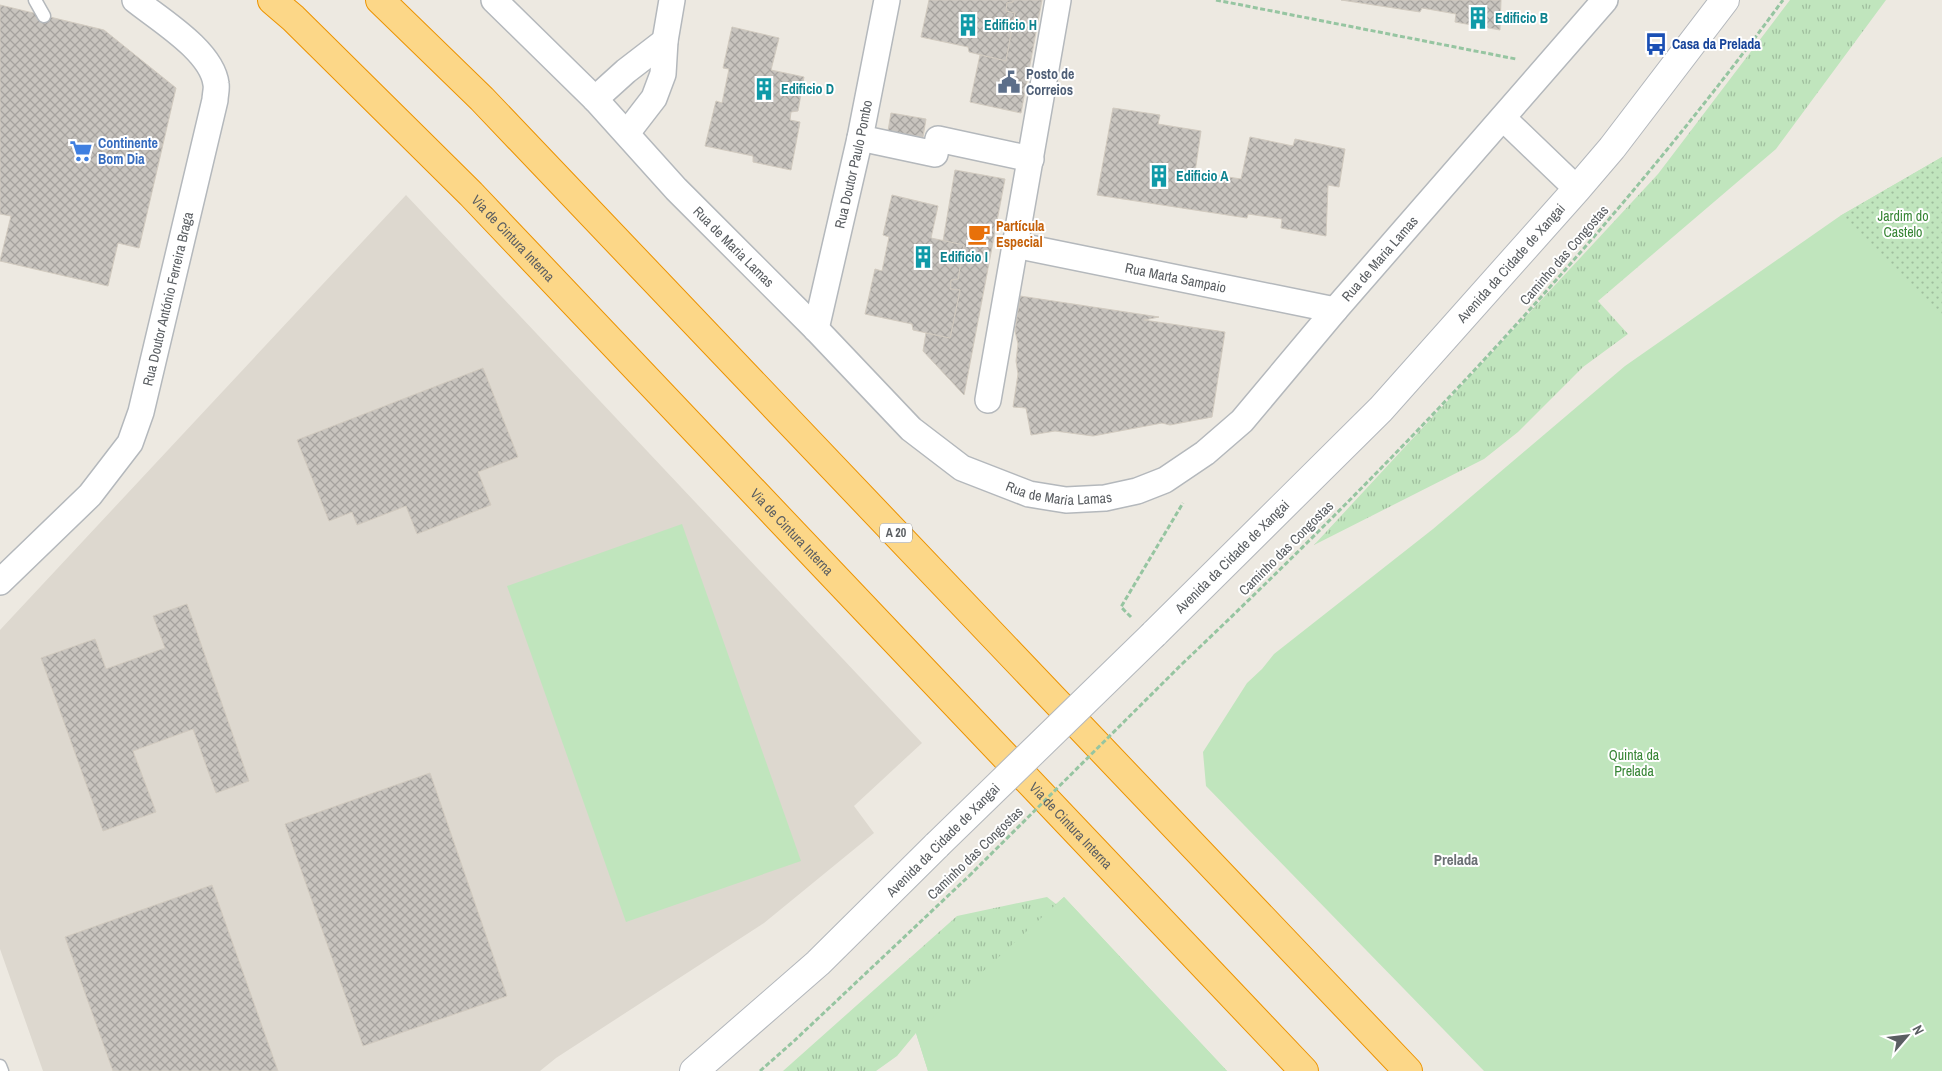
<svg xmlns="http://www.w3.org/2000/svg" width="1942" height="1071" viewBox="0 0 1942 1071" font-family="'Archivo Narrow',sans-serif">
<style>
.education{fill:#ddd8cf}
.grass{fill:url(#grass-tufts)}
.park{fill:#c0e5bd}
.garden{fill:url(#garden-dots)}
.building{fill:url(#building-cross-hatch);stroke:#d1cabf}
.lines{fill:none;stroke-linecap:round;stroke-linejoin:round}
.lane-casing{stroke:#b4b8bc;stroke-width:15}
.street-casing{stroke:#b4b8bc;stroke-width:28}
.secondary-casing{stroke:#b3b7bc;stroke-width:30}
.highway-casing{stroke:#ec9301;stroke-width:30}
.path{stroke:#96c5a1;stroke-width:3;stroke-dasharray:5 2.5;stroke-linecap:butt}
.lane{stroke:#fff;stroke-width:12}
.street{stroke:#fff;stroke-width:25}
.secondary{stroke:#fff;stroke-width:28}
.highway{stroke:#fcd788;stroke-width:28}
.secondary-bridge-casing{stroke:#b3b7bc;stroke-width:30;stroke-linecap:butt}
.path-bridge{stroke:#96c5a1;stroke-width:3;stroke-dasharray:5 2.5;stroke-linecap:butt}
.secondary-bridge{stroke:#fff;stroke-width:28}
.labels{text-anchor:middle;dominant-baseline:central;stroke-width:4;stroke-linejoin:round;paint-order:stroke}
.shield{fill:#fff;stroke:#8c8e91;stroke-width:1}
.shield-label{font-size:12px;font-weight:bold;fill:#5a5e62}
.culture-label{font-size:14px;font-weight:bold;fill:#0d838f;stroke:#fff;text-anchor:start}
.transit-label{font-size:14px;font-weight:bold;fill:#164399;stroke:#fff;text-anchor:start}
.service-label{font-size:14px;font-weight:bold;fill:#4e5e75;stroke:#fff;text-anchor:start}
.shop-label{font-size:14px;font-weight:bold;fill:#366cbe;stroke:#fff;text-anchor:start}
.street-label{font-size:14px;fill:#5a5e62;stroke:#fff}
.park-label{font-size:14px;fill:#378535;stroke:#fff}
.food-label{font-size:14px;font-weight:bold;fill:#c56008;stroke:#fff;text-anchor:start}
.neighbourhood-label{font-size:15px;font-weight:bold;fill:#6b7074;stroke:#fff}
</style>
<defs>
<pattern id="grass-tufts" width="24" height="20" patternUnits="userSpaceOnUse" patternTransform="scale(1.25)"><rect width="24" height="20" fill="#c0e5bd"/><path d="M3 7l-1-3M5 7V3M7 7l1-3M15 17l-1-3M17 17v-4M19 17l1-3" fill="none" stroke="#9fbd9d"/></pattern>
<pattern id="garden-dots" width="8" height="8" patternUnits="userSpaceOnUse" patternTransform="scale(1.25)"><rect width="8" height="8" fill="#c0e5bd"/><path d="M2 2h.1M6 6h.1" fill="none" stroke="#9fbd9d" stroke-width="1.8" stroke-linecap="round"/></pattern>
<pattern id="building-cross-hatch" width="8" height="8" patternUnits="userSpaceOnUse" patternTransform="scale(1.25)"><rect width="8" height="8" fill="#c8c4be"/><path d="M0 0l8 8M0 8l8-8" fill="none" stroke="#a5a29e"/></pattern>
</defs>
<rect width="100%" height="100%" fill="#ede9e1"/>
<!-- education -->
<path class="education" d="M 406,195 L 922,743 L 854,806 L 874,833 L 764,923 L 556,1058 L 540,1071 L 43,1071 L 0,949 L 0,630 Z"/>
<!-- grass -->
<g class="grass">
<path d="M 1790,0 L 1886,0 L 1776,149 L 1598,301 L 1628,334 L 1583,367 L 1518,432 L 1484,459 L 1314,545 L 1658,174 Z"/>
<path d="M 1047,897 L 1056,904 L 1064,897 L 1227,1071 L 928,1071 L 916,1033 L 897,1056 L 876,1071 L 783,1071 L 957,916 Z"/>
</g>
<!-- park -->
<g class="park">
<path d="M 1942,157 L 1942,1071 L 1484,1071 L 1206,786 L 1203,752 L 1247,683 L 1262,669 L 1274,654 L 1433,529 L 1625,366 L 1840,216 Z"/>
<path d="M 682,524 L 801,861 L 626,922 L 507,586 Z"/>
<path d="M 1064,897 L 1227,1071 L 928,1071 L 916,1033 Z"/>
</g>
<!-- garden -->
<path class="garden" d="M 1942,157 L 1942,317 L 1840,216 Z"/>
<!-- building -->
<g class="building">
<path d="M 929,0 L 1014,0 L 1013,2 L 1007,3 L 1006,11 L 1015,13 L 1006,61 L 969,52 L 968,47 L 921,37 Z"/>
<path d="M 1014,0 L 1042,0 L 1021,113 L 970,102 L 980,55 L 1006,61 L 1015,13 L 1006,11 L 1007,3 L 1013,2 Z"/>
<path d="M 1341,0 L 1501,0 L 1500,30 L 1455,22 L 1456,14 L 1422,8 L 1420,12 Z"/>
<path d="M 0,5 L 104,30 L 176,88 L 139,248 L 118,243 L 108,286 L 0,261 L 11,216 L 0,214 Z"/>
<path d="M 732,27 L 779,38 L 771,70 L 804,77 L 798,111 L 791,112 L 790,120 L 800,122 L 791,170 L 753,162 L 753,156 L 705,146 L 716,101 L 722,103 L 729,69 L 723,68 Z"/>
<path d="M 1113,108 L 1160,115 L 1158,124 L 1201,131 L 1195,172 L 1241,179 L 1250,137 L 1293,146 L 1295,139 L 1345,149 L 1339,187 L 1328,185 L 1326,236 L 1281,228 L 1282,219 L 1248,214 L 1247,218 L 1097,195 Z"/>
<path d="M 891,113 L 926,119 L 923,137 L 888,131 Z"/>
<path d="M 955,170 L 1005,179 L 964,395 L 923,351 L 926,333 L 950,338 L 960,290 L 950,289 L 951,280 L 958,279 L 964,245 L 943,241 Z"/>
<path d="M 892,195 L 938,206 L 931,238 L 964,245 L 958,279 L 951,280 L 950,289 L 960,290 L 950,338 L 913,330 L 912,324 L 865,314 L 875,269 L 882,271 L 889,237 L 883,235 Z"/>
<path d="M 1020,296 L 1159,317 L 1144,320 L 1225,332 L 1212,417 L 1170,425 L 1162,423 L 1093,436 L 1055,431 L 1031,435 L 1026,408 L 1013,407 L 1018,374 L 1016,361 L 1018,344 L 1015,331 Z"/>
<path d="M 483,368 L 518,457 L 478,472 L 491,505 L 417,534 L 406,506 L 357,525 L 352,512 L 329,521 L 297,440 Z"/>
<path d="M 187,604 L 249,781 L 216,793 L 193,729 L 133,751 L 156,812 L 103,831 L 41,658 L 95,639 L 106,669 L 165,648 L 153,616 Z"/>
<path d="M 430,773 L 507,996 L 363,1046 L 285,824 Z"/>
<path d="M 212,885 L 278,1071 L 113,1071 L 65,937 Z"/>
</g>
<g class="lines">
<defs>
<g id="lane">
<path d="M 35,0 L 44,16"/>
<path d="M 0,1066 L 2,1071"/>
</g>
<g id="street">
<path id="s1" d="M 494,0 L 595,99 L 676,189 L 816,329 L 911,429 L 962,468 L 1029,494 L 1066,500 L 1105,498 L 1137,491 L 1165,480 L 1205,453 L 1242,421 L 1335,310 L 1605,0"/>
<path d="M 595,99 L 626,71 L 665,41"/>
<path d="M 1503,118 L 1577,189"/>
<path d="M 627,133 L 654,98 L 663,74 L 665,41 L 672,0"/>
<path d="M 860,138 L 935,154 L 938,139 L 1031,159"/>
<path id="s2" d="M 1015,245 L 1335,310"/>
<path id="s3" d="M 816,329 L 860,138 L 887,0"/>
<path d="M 988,400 L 1058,0"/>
<path id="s4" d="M 0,582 L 90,495 L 130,443 L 141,412 L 215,100 C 215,95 217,89 216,84 C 212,51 160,20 135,0"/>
</g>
<g id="secondary">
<path id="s5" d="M 1154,634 L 1381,409 L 1577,189 L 1612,148 L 1725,0"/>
<path d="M 694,1071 L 818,963 L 937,845"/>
</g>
<g id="highway">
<path id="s6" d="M 272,0 L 293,18 L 471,194 L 1304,1071"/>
<path d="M 380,0 L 482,99 L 1408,1071"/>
</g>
</defs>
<!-- lane casing -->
<use href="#lane" class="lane-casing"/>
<!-- street casing -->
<use href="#street" class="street-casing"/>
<!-- secondary casing -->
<use href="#secondary" class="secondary-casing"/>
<!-- highway casing -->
<use href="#highway" class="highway-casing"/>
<!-- path -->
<g class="path">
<path d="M 1216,0 L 1516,59"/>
<path d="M 1131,617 L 1121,607 L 1183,503"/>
<path d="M 1182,664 C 1399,458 1606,241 1783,0"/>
<path d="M 760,1071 L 794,1041 L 969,876"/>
</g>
<!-- lane -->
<use href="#lane" class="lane"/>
<!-- street -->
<use href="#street" class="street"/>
<!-- secondary -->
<use href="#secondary" class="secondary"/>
<!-- highway -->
<use href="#highway" class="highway"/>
<defs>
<path id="secondary-bridge" d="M 937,845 L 1154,634"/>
</defs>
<!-- secondary-bridge casing -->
<use href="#secondary-bridge" class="secondary-bridge-casing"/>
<!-- path-bridge -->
<path class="path-bridge" d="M 969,876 L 1182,664"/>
<!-- secondary-bridge -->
<use href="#secondary-bridge" class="secondary-bridge"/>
</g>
<!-- icons -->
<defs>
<symbol id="building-bare" viewBox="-9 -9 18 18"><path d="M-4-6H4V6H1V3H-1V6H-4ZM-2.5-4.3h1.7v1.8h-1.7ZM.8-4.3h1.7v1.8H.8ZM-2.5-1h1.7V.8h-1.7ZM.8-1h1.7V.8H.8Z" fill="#0f9aa8" stroke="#fff" stroke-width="2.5" paint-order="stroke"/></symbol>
<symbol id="bus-bare" viewBox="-9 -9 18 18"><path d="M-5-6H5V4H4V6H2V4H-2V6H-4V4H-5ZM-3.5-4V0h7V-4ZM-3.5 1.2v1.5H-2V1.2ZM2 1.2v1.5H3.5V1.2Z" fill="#1a4fb4" stroke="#fff" stroke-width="2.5" paint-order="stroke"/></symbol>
<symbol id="civic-bare" viewBox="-9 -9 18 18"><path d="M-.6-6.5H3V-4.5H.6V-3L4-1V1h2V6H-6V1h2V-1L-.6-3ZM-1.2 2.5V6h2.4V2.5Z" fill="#5c6f8a" stroke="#fff" stroke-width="2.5" paint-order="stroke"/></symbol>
<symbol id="supermarket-bare" viewBox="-9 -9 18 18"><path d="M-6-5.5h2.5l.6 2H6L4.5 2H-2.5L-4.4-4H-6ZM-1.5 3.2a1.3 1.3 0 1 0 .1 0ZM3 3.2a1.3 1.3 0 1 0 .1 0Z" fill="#3f7fe0" stroke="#fff" stroke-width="2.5" paint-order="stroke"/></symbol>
<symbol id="cafe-bare" viewBox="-9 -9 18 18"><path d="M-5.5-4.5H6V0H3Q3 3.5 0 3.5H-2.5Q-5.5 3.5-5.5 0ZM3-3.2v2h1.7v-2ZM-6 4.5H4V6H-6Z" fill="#e8710a" stroke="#fff" stroke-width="2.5" paint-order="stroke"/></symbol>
</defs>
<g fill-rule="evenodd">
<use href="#building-bare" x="1462" y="2" width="32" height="32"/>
<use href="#building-bare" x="952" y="9" width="32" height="32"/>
<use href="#bus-bare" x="1640" y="28" width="32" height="32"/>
<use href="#civic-bare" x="993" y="66" width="32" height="32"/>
<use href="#building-bare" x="748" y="73" width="32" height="32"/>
<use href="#supermarket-bare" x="65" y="135" width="32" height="32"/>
<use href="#building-bare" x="1143" y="160" width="32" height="32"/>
<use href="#cafe-bare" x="963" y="218" width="32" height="32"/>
<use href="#building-bare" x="907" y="241" width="32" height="32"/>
</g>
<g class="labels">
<!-- shield labels -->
<rect class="shield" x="880" y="523.5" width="32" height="19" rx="4"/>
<g class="shield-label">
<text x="896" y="533">A 20</text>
</g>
<!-- culture labels -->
<g class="culture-label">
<text x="1495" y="18">Edificio B</text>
<text x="984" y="25">Edificio H</text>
<text x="781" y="89">Edificio D</text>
<text x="1176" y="176">Edificio A</text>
<text x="940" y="257">Edificio I</text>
</g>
<!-- transit labels -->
<g class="transit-label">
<text x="1672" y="44">Casa da Prelada</text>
</g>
<!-- service labels -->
<g class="service-label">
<text x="1026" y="74">Posto de<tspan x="1026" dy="16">Correios</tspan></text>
</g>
<!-- shop labels -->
<g class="shop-label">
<text x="98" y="143">Continente<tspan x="98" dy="16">Bom Dia</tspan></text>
</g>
<!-- street labels -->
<g class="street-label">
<text stroke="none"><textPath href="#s3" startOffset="169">Rua Doutor Paulo Pombo</textPath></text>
<text stroke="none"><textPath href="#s6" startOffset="339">Via de Cintura Interna</textPath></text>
<text stroke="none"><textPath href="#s1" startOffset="344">Rua de Maria Lamas</textPath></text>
<text transform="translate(1564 255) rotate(-49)">Caminho das Congostas</text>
<text stroke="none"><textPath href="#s1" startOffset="1184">Rua de Maria Lamas</textPath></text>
<text stroke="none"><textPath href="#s5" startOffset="515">Avenida da Cidade de Xangai</textPath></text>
<text stroke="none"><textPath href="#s2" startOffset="164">Rua Marta Sampaio</textPath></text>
<text stroke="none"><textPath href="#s4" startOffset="340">Rua Doutor António Ferreira Braga</textPath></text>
<text stroke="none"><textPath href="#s1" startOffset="764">Rua de Maria Lamas</textPath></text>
<text stroke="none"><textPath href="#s6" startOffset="744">Via de Cintura Interna</textPath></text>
<text transform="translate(1286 548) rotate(-45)">Caminho das Congostas</text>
<text stroke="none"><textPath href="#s5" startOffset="110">Avenida da Cidade de Xangai</textPath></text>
<text stroke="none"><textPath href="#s6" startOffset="1149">Via de Cintura Interna</textPath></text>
<text transform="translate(943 840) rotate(-45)">Avenida da Cidade de Xangai</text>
<text transform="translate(975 853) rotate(-44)">Caminho das Congostas</text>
</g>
<!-- park labels -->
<g class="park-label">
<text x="1903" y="216">Jardim do<tspan x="1903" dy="16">Castelo</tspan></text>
<text x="1634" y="755">Quinta da<tspan x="1634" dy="16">Prelada</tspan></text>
</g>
<!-- food labels -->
<g class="food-label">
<text x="996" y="226">Partícula<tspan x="996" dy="16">Especial</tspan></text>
</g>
<!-- neighbourhood labels -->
<g class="neighbourhood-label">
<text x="1456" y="859">Prelada</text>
</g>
</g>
<!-- north arrow -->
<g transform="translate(1907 1036) rotate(62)" stroke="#ffffff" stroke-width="4" paint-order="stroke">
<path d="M0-4L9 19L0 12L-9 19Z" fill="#5a5e62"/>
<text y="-8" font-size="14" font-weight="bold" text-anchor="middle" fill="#5a5e62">N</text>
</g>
</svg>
